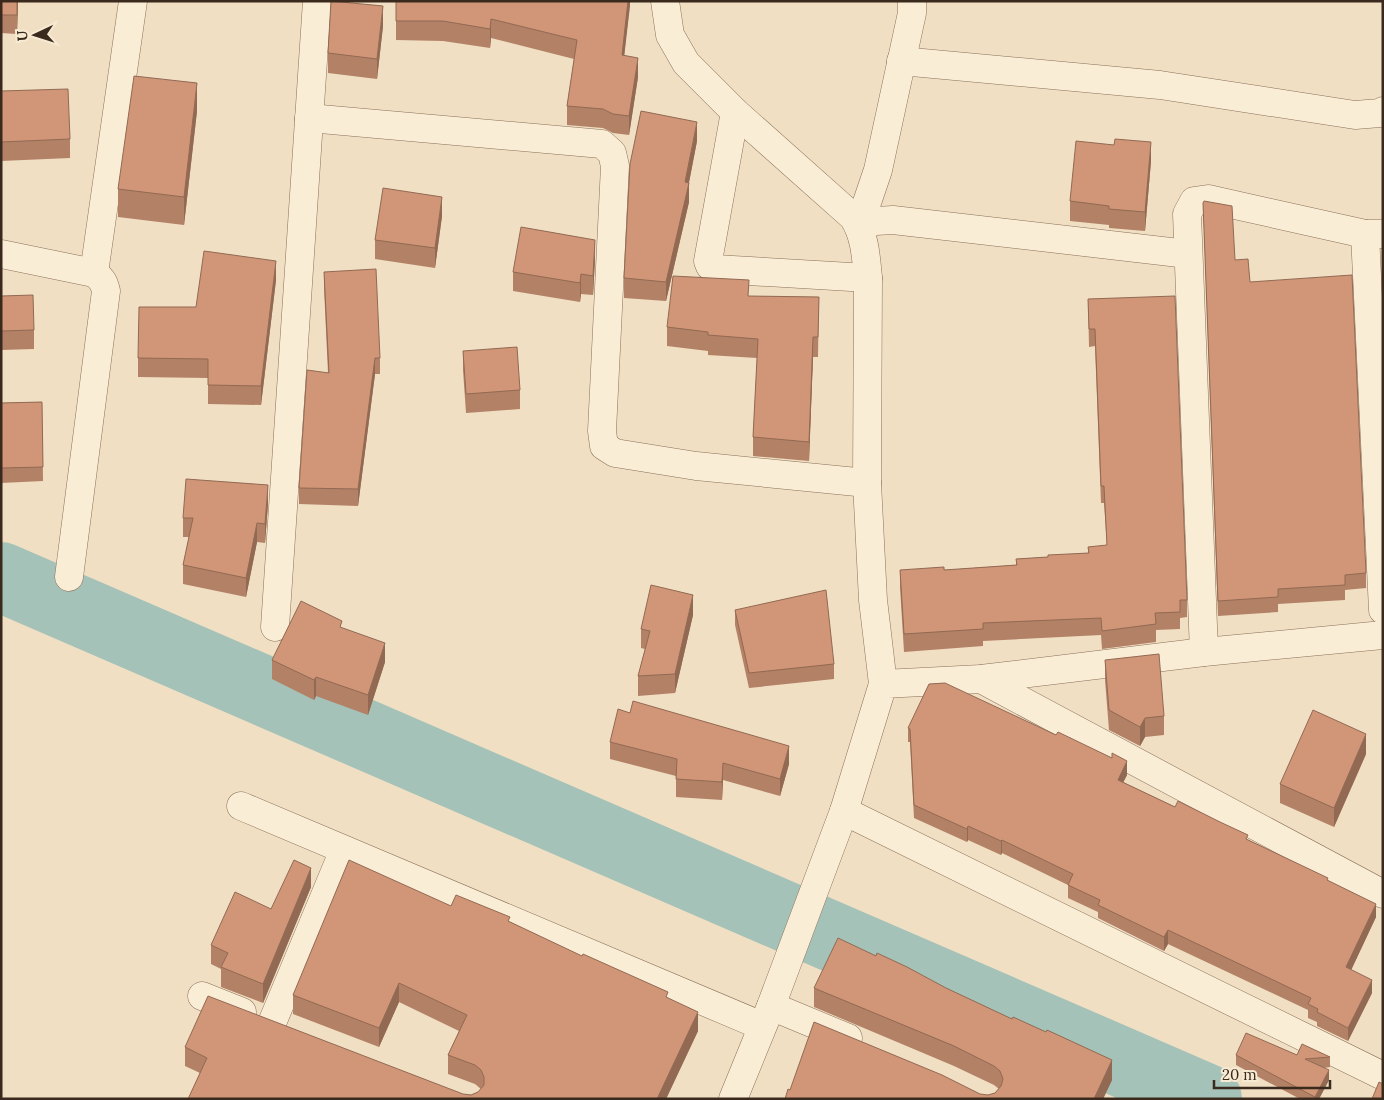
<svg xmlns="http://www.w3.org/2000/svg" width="1384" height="1100" viewBox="0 0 1384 1100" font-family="Lora,serif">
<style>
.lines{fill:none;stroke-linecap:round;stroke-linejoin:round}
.river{stroke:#a5c2b8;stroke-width:70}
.street-casing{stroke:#8b7059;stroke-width:29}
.street{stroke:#faedd6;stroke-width:28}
.wall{fill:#b38166}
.shaded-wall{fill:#926953}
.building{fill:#d09677;stroke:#926953}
</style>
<rect width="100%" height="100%" fill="#f0dfc3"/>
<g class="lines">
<!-- river -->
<path class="river" d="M 1,577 L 1207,1099"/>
<defs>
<g id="street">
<path d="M 665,1 L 670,35 L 686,63 L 735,112 L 853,217 C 865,235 866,257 868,278 L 867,483 L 873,600 L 883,684"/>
<path d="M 901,61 L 1160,85 L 1355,115 L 1380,113 L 1383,111"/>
<path d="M 735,112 L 708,261 L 710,266 L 715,269 L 868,278"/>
<path d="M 309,118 L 602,144 L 612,153 L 615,166 L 602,431 L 604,446 L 615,453 L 696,466 L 867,483"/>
<path d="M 859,226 L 876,221 L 893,220 L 1188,254"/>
<path d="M 859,226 L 878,170 L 912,13 L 912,1"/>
<path d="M 1365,234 L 1383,610"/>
<path d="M 1,254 L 94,273 C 101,278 104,282 106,291 L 69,577"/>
<path d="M 94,273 L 133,1"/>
<path d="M 275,627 L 317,1"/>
<path d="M 1204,652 L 1187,214 L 1194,201 L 1208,199 L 1365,234 L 1383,234"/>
<path d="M 981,679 L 1383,894"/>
<path d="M 241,806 L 762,1026"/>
<path d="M 844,811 L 1383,1076"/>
<path d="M 202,996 L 242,1012"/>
<path d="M 771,1006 L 848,1038"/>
<path d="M 272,1023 L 344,850"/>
<path d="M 733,1099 L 771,1006 L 844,811 L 883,684 L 981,679 L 1204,652 L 1383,635"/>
</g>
</defs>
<!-- street casing -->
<use href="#street" class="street-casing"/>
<!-- street -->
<use href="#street" class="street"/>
</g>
<!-- wall -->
<g class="wall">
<path d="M 1,1 L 18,1 L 17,34 L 1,33 Z"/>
<path d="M 396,1 L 630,1 L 624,56 L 638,77 L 629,135 L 613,133 L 603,128 L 567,125 L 567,106 L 574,59 L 491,38 L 490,48 L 443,41 L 396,40 Z"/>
<path d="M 383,26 L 377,79 L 328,73 L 328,53 Z"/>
<path d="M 1,91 L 70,139 L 70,158 L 1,161 Z"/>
<path d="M 197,111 L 184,225 L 118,217 L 118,189 Z"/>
<path d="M 697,141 L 689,183 L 689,202 L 666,301 L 624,298 L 624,278 Z"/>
<path d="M 1151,161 L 1145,231 L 1109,228 L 1109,225 L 1070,221 L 1070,201 Z"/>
<path d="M 1203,203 L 1235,260 L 1250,282 L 1366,573 L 1366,588 L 1345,590 L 1345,600 L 1278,604 L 1278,612 L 1218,616 Z"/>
<path d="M 442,216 L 435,268 L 375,259 L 375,240 Z"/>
<path d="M 1382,242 L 1383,242 L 1383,278 L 1382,261 Z"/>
<path d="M 595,259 L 593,295 L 581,294 L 580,302 L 513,291 L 513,272 Z"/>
<path d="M 324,272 L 380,358 L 380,374 L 375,374 L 358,506 L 299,504 L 299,488 L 328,373 L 324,288 Z"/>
<path d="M 276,280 L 261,405 L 208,404 L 208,378 L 138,377 L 138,358 L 196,307 Z"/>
<path d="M 1,296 L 34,330 L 34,349 L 1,350 Z"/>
<path d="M 749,296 L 819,297 L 818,357 L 813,357 L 809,461 L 753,456 L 753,437 L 757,358 L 708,355 L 708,351 L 667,346 L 667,327 Z"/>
<path d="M 1088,299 L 1187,600 L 1187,617 L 1180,618 L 1180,629 L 1156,630 L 1156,642 L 1102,649 L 1101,635 L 983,641 L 983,646 L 904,652 L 900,587 L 900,570 L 944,570 L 1016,565 L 1016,559 L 1048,557 L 1088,553 L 1088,547 L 1107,546 L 1104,503 L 1101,503 L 1095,346 L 1089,347 Z"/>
<path d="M 463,351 L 520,390 L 520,409 L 466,413 L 463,370 Z"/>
<path d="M 42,402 L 43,481 L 1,483 L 1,403 Z"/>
<path d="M 268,504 L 265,543 L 257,542 L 246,597 L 183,584 L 183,565 L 189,537 L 183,537 L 183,518 Z"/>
<path d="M 735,610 L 834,664 L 834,679 L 749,688 L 735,625 Z"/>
<path d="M 693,615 L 675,693 L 638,696 L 638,676 L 645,649 L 641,648 L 641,629 Z"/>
<path d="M 342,628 L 385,662 L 368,715 L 316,696 L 314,700 L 272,679 L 272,660 Z"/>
<path d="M 1105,660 L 1164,716 L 1164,735 L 1145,737 L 1140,746 L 1109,730 L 1105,680 Z"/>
<path d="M 908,728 L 1127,775 L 1123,782 L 1175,807 L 1248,840 L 1328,881 L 1376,917 L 1351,970 L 1372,993 L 1348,1041 L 1317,1026 L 1317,1022 L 1308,1018 L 1308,1010 L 1168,944 L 1164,951 L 1098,918 L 1098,912 L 1068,898 L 1068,885 L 1002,853 L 1001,855 L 968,840 L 967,842 L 914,818 L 910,742 L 908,742 Z"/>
<path d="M 610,742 L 789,764 L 780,796 L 723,780 L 722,800 L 676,797 L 676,776 L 610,759 Z"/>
<path d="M 1366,754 L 1334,827 L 1280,803 L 1280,784 Z"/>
<path d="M 311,887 L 263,1003 L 221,987 L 221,969 L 211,964 L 211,945 L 271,909 Z"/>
<path d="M 451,906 L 510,922 L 668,998 L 698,1031 L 666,1099 L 188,1099 L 200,1073 L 185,1066 L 185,1047 L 463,1094 L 471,1095 L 478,1092 L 481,1089 L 475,1084 L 448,1074 L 448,1055 L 459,1031 L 399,1002 L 379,1047 L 293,1014 L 293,995 Z"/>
<path d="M 814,988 L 1112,1080 L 1103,1099 L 785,1099 L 790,1090 L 988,1095 L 995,1093 L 999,1089 L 994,1085 L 954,1066 L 814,1007 Z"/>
<path d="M 1236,1055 L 1297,1055 L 1330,1057 L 1330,1067 L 1324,1068 L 1329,1080 L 1319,1099 L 1300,1099 L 1236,1065 Z"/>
</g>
<!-- shaded-wall -->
<g class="shaded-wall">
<path d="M 17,1 L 18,1 L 17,34 Z"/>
<path d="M 628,1 L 630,1 L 630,6 L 622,75 L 622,55 Z"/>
<path d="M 383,6 L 383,26 L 377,79 L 377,59 Z"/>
<path d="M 491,19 L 491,38 L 490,48 L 490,29 Z"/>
<path d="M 638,58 L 638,77 L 629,135 L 629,116 Z"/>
<path d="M 197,83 L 197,111 L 184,225 L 184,197 Z"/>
<path d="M 697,122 L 697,141 L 687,192 L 689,183 L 689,202 L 666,301 L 666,282 Z"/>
<path d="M 1151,142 L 1151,161 L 1145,231 L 1145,212 Z"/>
<path d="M 442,197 L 442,216 L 435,268 L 435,248 Z"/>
<path d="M 595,240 L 595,259 L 593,295 L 593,276 Z"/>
<path d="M 276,261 L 276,280 L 261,405 L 261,386 Z"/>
<path d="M 581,274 L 581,294 L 580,302 L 580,283 Z"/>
<path d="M 813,337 L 813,357 L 809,461 L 809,442 Z"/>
<path d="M 375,358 L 375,374 L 358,506 L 358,489 Z"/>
<path d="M 268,485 L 268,504 L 265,543 L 265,524 Z"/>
<path d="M 257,523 L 257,542 L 246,597 L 246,578 Z"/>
<path d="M 693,595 L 693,615 L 675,693 L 675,674 Z"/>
<path d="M 385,643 L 385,662 L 368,715 L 368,695 Z"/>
<path d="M 316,677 L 316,696 L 314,700 L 314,680 Z"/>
<path d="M 1145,718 L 1145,737 L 1140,746 L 1140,727 Z"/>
<path d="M 1366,734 L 1366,754 L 1334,827 L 1334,808 Z"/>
<path d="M 789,746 L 789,764 L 780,796 L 780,779 Z"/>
<path d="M 1127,761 L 1127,775 L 1118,793 L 1118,780 Z"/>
<path d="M 723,763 L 723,780 L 722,800 L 722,782 Z"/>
<path d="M 968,826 L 968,840 L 967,842 L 967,829 Z"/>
<path d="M 1002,840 L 1002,853 L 1001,855 L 1001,841 Z"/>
<path d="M 311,868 L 311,887 L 263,1003 L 263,984 Z"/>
<path d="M 1376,904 L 1376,917 L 1346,981 L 1346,967 Z"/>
<path d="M 1168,930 L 1168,944 L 1164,951 L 1164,937 Z"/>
<path d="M 1372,980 L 1372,993 L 1348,1041 L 1348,1028 Z"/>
<path d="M 399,983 L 399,1002 L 379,1047 L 379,1028 Z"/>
<path d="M 698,1012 L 698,1031 L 666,1099 L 657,1099 Z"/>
<path d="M 1112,1060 L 1112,1080 L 1103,1099 L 1094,1099 Z"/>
<path d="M 1329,1070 L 1329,1080 L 1319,1099 L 1315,1099 L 1315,1097 Z"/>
</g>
<!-- building -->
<g class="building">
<rect x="1" y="1" width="16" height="14"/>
<path d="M 331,1 L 383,6 L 377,59 L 328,53 Z"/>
<path d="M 396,1 L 628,1 L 622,55 L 638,58 L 629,116 L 613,114 L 603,109 L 567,106 L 577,40 L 491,19 L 490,29 L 443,21 L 396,21 Z"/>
<path d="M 134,76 L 197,83 L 184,197 L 118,189 Z"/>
<path d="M 68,89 L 70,139 L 1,142 L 1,91 Z"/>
<path d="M 641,111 L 697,122 L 685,182 L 689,183 L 666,282 L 624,278 L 630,164 Z"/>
<path d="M 1115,139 L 1151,142 L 1145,212 L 1109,209 L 1109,206 L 1070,201 L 1076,141 L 1114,145 Z"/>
<path d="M 383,188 L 442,197 L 435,248 L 375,240 Z"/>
<path d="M 1204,201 L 1232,206 L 1235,260 L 1248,259 L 1250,282 L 1352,275 L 1366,573 L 1345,575 L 1345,585 L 1278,589 L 1278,597 L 1218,601 L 1203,203 Z"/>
<path d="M 521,227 L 595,240 L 593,276 L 581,274 L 580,283 L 513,272 Z"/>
<path d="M 204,251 L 276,261 L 261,386 L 208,385 L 208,359 L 138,358 L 139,307 L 196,307 Z"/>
<path d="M 376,269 L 380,358 L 375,358 L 358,489 L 299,488 L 307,370 L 329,373 L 324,272 Z"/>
<path d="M 673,276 L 749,280 L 748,296 L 819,297 L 818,337 L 813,337 L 809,442 L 753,437 L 758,339 L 708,335 L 708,332 L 667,327 Z"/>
<path d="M 33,295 L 34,330 L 1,331 L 1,296 Z"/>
<path d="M 1175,296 L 1187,600 L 1180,600 L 1180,612 L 1155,613 L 1156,624 L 1102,631 L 1101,618 L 983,623 L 983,629 L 904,634 L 900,570 L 944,567 L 944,570 L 1017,565 L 1016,559 L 1048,557 L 1048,555 L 1089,553 L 1088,547 L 1107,545 L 1104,486 L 1101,486 L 1095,329 L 1089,329 L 1088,299 Z"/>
<path d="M 517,347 L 520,390 L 466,394 L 463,351 Z"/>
<path d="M 42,402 L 43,467 L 1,468 L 1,403 Z"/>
<path d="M 186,479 L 268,485 L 265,524 L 257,523 L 246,578 L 183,565 L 193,518 L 183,518 Z"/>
<path d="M 651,585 L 693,595 L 675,674 L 638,676 L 650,631 L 641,629 Z"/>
<path d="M 826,590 L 834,664 L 749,673 L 735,610 Z"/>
<path d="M 301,601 L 342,621 L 340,627 L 385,643 L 368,695 L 316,677 L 314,680 L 272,660 Z"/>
<path d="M 1159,654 L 1164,716 L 1145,718 L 1140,727 L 1109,710 L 1105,660 Z"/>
<path d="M 945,683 L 1056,735 L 1058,732 L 1112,758 L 1112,753 L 1127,761 L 1118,780 L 1175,807 L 1178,801 L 1220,822 L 1248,835 L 1246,839 L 1328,878 L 1327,880 L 1376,904 L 1346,967 L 1372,980 L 1348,1028 L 1317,1012 L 1318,1009 L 1308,1004 L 1311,998 L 1168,930 L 1164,937 L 1098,905 L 1100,900 L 1068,885 L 1073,874 L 1002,840 L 1001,841 L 968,826 L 967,829 L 914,805 L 910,729 L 908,728 L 929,684 Z"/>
<path d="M 633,701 L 789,746 L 780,779 L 723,763 L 722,782 L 676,779 L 677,759 L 610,742 L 618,709 L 630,713 Z"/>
<path d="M 1313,710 L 1366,734 L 1334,808 L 1280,784 Z"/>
<path d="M 294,860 L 311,868 L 263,984 L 221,967 L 228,953 L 211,945 L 235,892 L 271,909 Z"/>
<path d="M 349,860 L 451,906 L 456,895 L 510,917 L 508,921 L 582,956 L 583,954 L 668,992 L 666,997 L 698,1012 L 657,1099 L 188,1099 L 207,1058 L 185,1047 L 208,996 L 463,1094 L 471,1095 L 478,1092 L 484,1085 L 484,1077 L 481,1070 L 475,1065 L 448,1055 L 467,1015 L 399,983 L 379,1028 L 293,995 Z"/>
<path d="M 838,938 L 876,956 L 877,953 L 907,967 L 946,988 L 1012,1019 L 1013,1017 L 1046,1032 L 1047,1030 L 1112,1060 L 1094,1099 L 785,1099 L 788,1089 L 790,1090 L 814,1022 L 942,1075 L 980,1094 L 988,1095 L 995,1093 L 1001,1086 L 1003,1079 L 1000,1071 L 994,1066 L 954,1046 L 814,988 Z"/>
<path d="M 1246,1033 L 1297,1055 L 1302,1044 L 1330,1057 L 1305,1059 L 1329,1070 L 1315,1097 L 1236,1055 Z"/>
<path d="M 1379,1082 L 1383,1084 L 1383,1099 L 1372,1099 Z"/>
</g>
<!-- border -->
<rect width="1384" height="1100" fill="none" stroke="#3a291d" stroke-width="5"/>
<!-- north arrow -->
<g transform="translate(35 35) rotate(266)" stroke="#f7ead3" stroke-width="4" paint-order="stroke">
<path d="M0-4L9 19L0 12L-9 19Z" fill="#3a291d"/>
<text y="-8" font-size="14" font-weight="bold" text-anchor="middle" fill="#3a291d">U</text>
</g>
<!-- scale -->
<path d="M1214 1080v8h116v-8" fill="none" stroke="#3a291d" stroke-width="2.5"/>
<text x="1222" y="1080" font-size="15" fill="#3a291d" stroke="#f7ead3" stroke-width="4" paint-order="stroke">20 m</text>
</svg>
